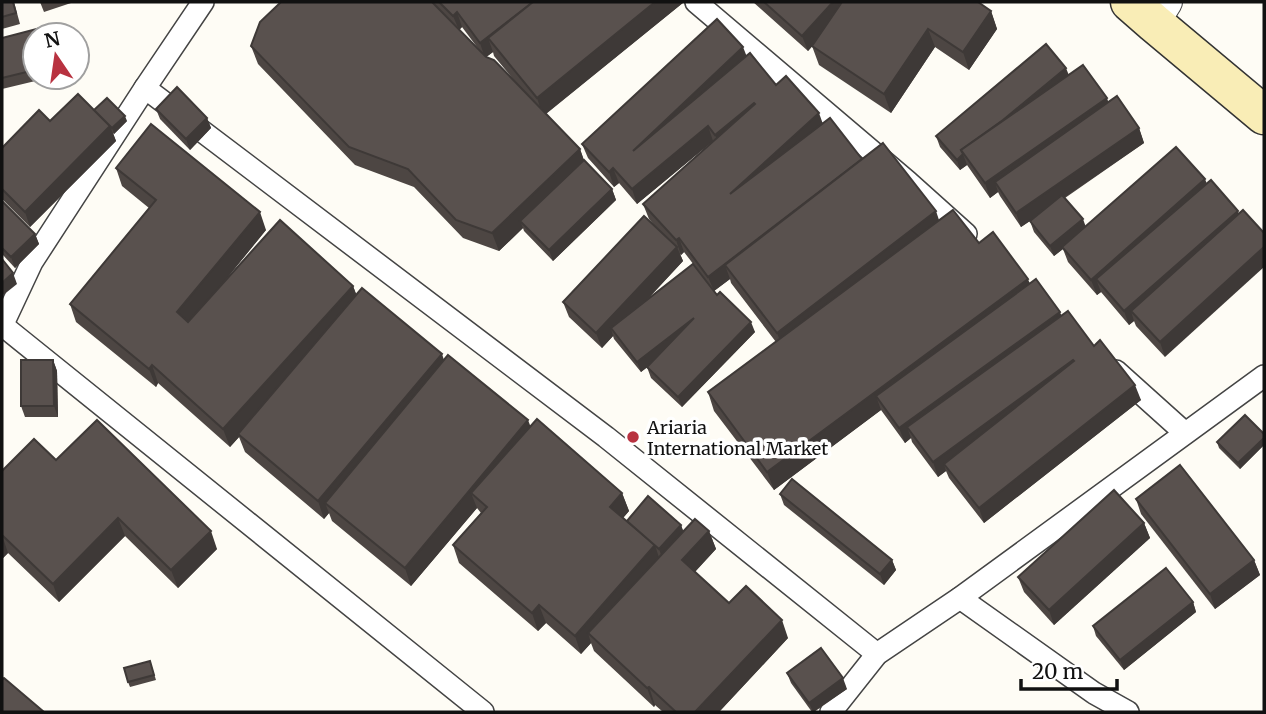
<svg xmlns="http://www.w3.org/2000/svg" width="1266" height="714" viewBox="0 0 1266 714" font-family="Merriweather,serif">
<style>
.lines{fill:none;stroke-linecap:round;stroke-linejoin:round}
.pedestrian-casing{stroke:#444;stroke-width:24}
.minor-casing{stroke:#444;stroke-width:32}
.secondary-casing{stroke:#333;stroke-width:41}
.pedestrian{stroke:#fff;stroke-width:21}
.minor{stroke:#fff;stroke-width:30}
.secondary{stroke:#f9edb6;stroke-width:38}
.wall{fill:#4d4643;fill-rule:evenodd}
.shaded-wall{fill:#3e3937}
.building{fill:#59514e;stroke:#3e3937;stroke-width:2}
.poi-dot{fill:#b83240;stroke:#fff;stroke-width:2.5}
.labels{text-anchor:middle;dominant-baseline:central;stroke-width:7;stroke-linejoin:round;paint-order:stroke}
.poi-label{font-size:18px;fill:#111;stroke:#fff;text-anchor:start}
</style>
<rect width="100%" height="100%" fill="#fefcf5"/>
<g class="lines">
<defs>
<g id="pedestrian">
<path d="M 696,2 L 908,182 L 966,234"/>
<path d="M 145,88 L 606,437 L 877,654"/>
<path d="M 2,325 L 483,712"/>
<path d="M 2,326 L 32,262 L 145,88 L 203,2"/>
<path d="M 1116,371 L 1185,433"/>
<path d="M 960,598 L 1094,693 L 1128,712"/>
<path d="M 831,712 L 877,654 L 960,598 L 1264,376"/>
</g>
<path id="minor" d="M 1154,23 L 1167,2"/>
<path id="secondary" d="M 1130,2 L 1154,23 L 1264,115"/>
</defs>
<!-- pedestrian casing -->
<use href="#pedestrian" class="pedestrian-casing"/>
<!-- minor casing -->
<use href="#minor" class="minor-casing"/>
<!-- secondary casing -->
<use href="#secondary" class="secondary-casing"/>
<!-- pedestrian -->
<use href="#pedestrian" class="pedestrian"/>
<!-- minor -->
<use href="#minor" class="minor"/>
<!-- secondary -->
<use href="#secondary" class="secondary"/>
</g>
<!-- wall -->
<g class="wall">
<path d="M 2,2 L 14,2 L 20,24 L 2,29 Z"/>
<path d="M 40,2 L 74,2 L 44,12 Z"/>
<path d="M 281,2 L 684,2 L 546,114 L 580,149 L 584,160 L 612,189 L 616,200 L 553,261 L 524,231 L 523,228 L 499,251 L 463,238 L 414,187 L 355,165 L 258,64 L 251,46 ZM 462,27 L 480,51 L 459,30 ZM 493,52 L 494,56 L 518,85 L 486,57 Z"/>
<path d="M 753,2 L 978,2 L 991,11 L 997,29 L 969,70 L 935,47 L 891,113 L 819,65 L 812,46 L 814,44 L 808,51 Z"/>
<path d="M 35,35 L 35,77 L 52,77 L 2,89 L 2,38 Z"/>
<path d="M 747,56 L 776,85 L 823,123 L 862,159 L 939,221 L 979,243 L 1030,283 L 1062,316 L 1094,346 L 1141,400 L 984,523 L 949,478 L 946,471 L 938,477 L 912,442 L 911,438 L 905,443 L 881,410 L 774,490 L 714,411 L 708,392 L 776,342 L 731,283 L 730,279 L 714,291 L 755,332 L 682,407 L 651,378 L 647,367 L 641,372 L 614,339 L 613,336 L 602,348 L 569,317 L 563,302 L 654,225 L 649,219 L 643,204 L 713,141 L 637,204 L 619,183 L 614,187 L 588,158 L 582,144 ZM 684,252 L 694,265 L 646,301 L 683,261 L 680,254 L 681,255 Z"/>
<path d="M 1069,75 L 1109,102 L 1139,128 L 1144,143 L 1065,198 L 1086,227 L 1176,147 L 1165,357 L 1136,326 L 1134,321 L 1129,325 L 1101,292 L 1097,295 L 1068,262 L 1063,249 L 1054,256 L 1034,232 L 1030,221 L 1021,227 L 1000,196 L 998,192 L 990,198 L 967,165 L 960,170 L 940,147 L 936,136 Z"/>
<path d="M 156,109 L 207,118 L 211,128 L 190,150 L 160,119 Z"/>
<path d="M 94,110 L 127,121 L 114,134 L 113,133 L 116,141 L 30,227 L 2,199 L 2,148 L 50,121 Z"/>
<path d="M 116,168 L 266,230 L 218,289 L 353,286 L 356,294 L 530,426 L 622,493 L 629,511 L 623,518 L 627,522 L 681,525 L 683,531 L 709,531 L 716,549 L 695,572 L 729,603 L 788,638 L 719,712 L 663,712 L 655,705 L 654,707 L 594,651 L 591,643 L 581,654 L 546,623 L 538,631 L 459,563 L 453,545 L 481,513 L 477,508 L 411,586 L 332,521 L 329,513 L 324,519 L 245,452 L 239,437 L 230,447 L 158,383 L 156,387 L 76,322 L 70,304 L 149,208 L 122,186 Z"/>
<path d="M 2,201 L 35,234 L 39,244 L 15,268 L 2,254 Z"/>
<path d="M 53,360 L 57,371 L 58,417 L 25,417 L 21,406 Z"/>
<path d="M 1264,434 L 1264,445 L 1240,469 L 1219,448 L 1217,442 Z"/>
<path d="M 56,460 L 217,549 L 178,588 L 125,536 L 59,602 L 8,553 L 2,559 L 2,471 Z"/>
<path d="M 780,494 L 892,560 L 896,570 L 884,585 L 784,505 Z"/>
<path d="M 1136,499 L 1254,560 L 1260,575 L 1215,609 L 1141,514 Z"/>
<path d="M 1144,523 L 1150,538 L 1054,625 L 1024,592 L 1018,577 Z"/>
<path d="M 1193,602 L 1196,612 L 1124,670 L 1096,636 L 1093,626 Z"/>
<path d="M 152,667 L 156,680 L 130,687 L 128,682 Z"/>
<path d="M 787,673 L 847,689 L 814,712 L 812,712 L 791,683 Z"/>
</g>
<!-- shaded-wall -->
<g class="shaded-wall">
<path d="M 535,2 L 488,38 L 493,52 L 485,58 L 480,43 Z"/>
<path d="M 655,2 L 684,2 L 543,116 L 537,98 Z"/>
<path d="M 833,2 L 852,2 L 808,51 L 802,36 Z"/>
<path d="M 991,11 L 997,29 L 969,70 L 963,52 Z"/>
<path d="M 457,12 L 462,27 L 459,30 L 453,16 Z"/>
<path d="M 928,29 L 935,47 L 891,113 L 884,94 Z"/>
<path d="M 743,47 L 749,62 L 633,151 Z"/>
<path d="M 1066,68 L 1070,78 L 964,154 Z"/>
<path d="M 1107,98 L 1112,113 L 995,182 L 998,192 L 990,198 L 985,183 Z"/>
<path d="M 754,103 L 760,118 L 721,150 L 715,135 Z"/>
<path d="M 819,113 L 824,127 L 730,194 Z"/>
<path d="M 125,116 L 127,121 L 114,134 L 112,128 Z"/>
<path d="M 207,118 L 211,128 L 190,150 L 186,139 Z"/>
<path d="M 110,126 L 116,141 L 30,227 L 25,212 Z"/>
<path d="M 708,126 L 713,141 L 637,204 L 632,189 Z"/>
<path d="M 1139,128 L 1144,143 L 1021,227 L 1016,213 Z"/>
<path d="M 580,149 L 586,167 L 520,221 L 523,228 L 499,251 L 492,233 Z"/>
<path d="M 963,154 L 967,165 L 960,170 L 957,160 Z"/>
<path d="M 863,160 L 725,265 L 730,279 L 714,291 L 708,277 Z"/>
<path d="M 613,168 L 619,183 L 614,187 L 609,172 Z"/>
<path d="M 1205,179 L 1211,194 L 1096,279 L 1101,292 L 1097,295 L 1091,280 Z"/>
<path d="M 612,189 L 616,200 L 553,261 L 549,250 Z"/>
<path d="M 936,211 L 942,229 L 784,351 L 777,333 Z"/>
<path d="M 1238,211 L 1243,226 L 1131,311 L 1134,321 L 1129,325 L 1124,311 Z"/>
<path d="M 260,212 L 266,230 L 184,331 L 177,312 Z"/>
<path d="M 1083,219 L 1087,230 L 1054,256 L 1050,246 Z"/>
<path d="M 35,234 L 39,244 L 15,268 L 11,257 Z"/>
<path d="M 679,238 L 684,252 L 681,255 L 676,240 Z"/>
<path d="M 677,247 L 683,261 L 615,334 L 611,328 L 613,336 L 602,348 L 596,333 Z"/>
<path d="M 1264,247 L 1264,267 L 1165,357 L 1160,342 Z"/>
<path d="M 13,273 L 17,284 L 2,296 L 2,283 Z"/>
<path d="M 1028,279 L 1035,297 L 876,396 L 881,410 L 774,490 L 767,472 Z"/>
<path d="M 353,286 L 360,304 L 238,434 L 239,437 L 230,447 L 223,429 Z"/>
<path d="M 1060,312 L 1066,327 L 907,427 L 911,438 L 905,443 L 899,428 Z"/>
<path d="M 694,318 L 698,329 L 641,372 L 637,362 Z"/>
<path d="M 751,322 L 755,332 L 682,407 L 678,397 Z"/>
<path d="M 442,354 L 448,372 L 325,503 L 329,513 L 324,519 L 318,501 Z"/>
<path d="M 53,360 L 57,371 L 58,417 L 54,406 Z"/>
<path d="M 1073,360 L 1078,375 L 944,464 L 946,471 L 938,477 L 933,462 Z"/>
<path d="M 152,365 L 158,383 L 156,387 L 149,369 Z"/>
<path d="M 1135,385 L 1141,400 L 984,523 L 979,508 Z"/>
<path d="M 528,420 L 535,438 L 471,493 L 477,508 L 411,586 L 405,568 Z"/>
<path d="M 1264,438 L 1264,445 L 1240,469 L 1238,463 Z"/>
<path d="M 622,493 L 629,511 L 617,525 L 610,507 Z"/>
<path d="M 118,518 L 125,536 L 59,602 L 53,584 Z"/>
<path d="M 1144,523 L 1150,538 L 1054,625 L 1049,610 Z"/>
<path d="M 681,525 L 685,536 L 663,560 L 659,549 Z"/>
<path d="M 211,531 L 217,549 L 178,588 L 171,570 Z"/>
<path d="M 709,531 L 716,549 L 689,578 L 682,560 Z"/>
<path d="M 2,535 L 8,553 L 2,559 Z"/>
<path d="M 655,545 L 661,564 L 588,633 L 591,643 L 581,654 L 575,636 Z"/>
<path d="M 892,560 L 896,570 L 884,585 L 880,574 Z"/>
<path d="M 1254,560 L 1260,575 L 1215,609 L 1210,594 Z"/>
<path d="M 1193,602 L 1196,612 L 1124,670 L 1120,660 Z"/>
<path d="M 539,605 L 546,623 L 538,631 L 532,613 Z"/>
<path d="M 782,620 L 788,638 L 719,712 L 695,712 Z"/>
<path d="M 843,678 L 847,689 L 813,712 L 809,703 Z"/>
<path d="M 649,687 L 655,705 L 654,707 L 647,688 Z"/>
</g>
<!-- building -->
<g class="building">
<path d="M 2,2 L 13,2 L 16,13 L 2,17 Z"/>
<path d="M 281,2 L 432,2 L 486,57 L 494,60 L 580,149 L 492,233 L 456,220 L 408,169 L 349,147 L 251,46 L 260,22 Z"/>
<path d="M 439,2 L 533,2 L 480,43 L 457,12 L 453,16 Z"/>
<path d="M 533,2 L 655,2 L 537,98 L 488,38 Z"/>
<path d="M 764,2 L 833,2 L 802,36 Z"/>
<path d="M 842,2 L 978,2 L 991,11 L 963,52 L 928,29 L 884,94 L 812,46 Z"/>
<path d="M 717,19 L 743,47 L 633,151 L 750,53 L 776,85 L 786,76 L 819,113 L 730,194 L 830,118 L 862,159 L 708,277 L 679,238 L 676,240 L 643,204 L 755,104 L 754,103 L 715,135 L 708,126 L 632,189 L 613,168 L 609,172 L 582,144 Z"/>
<path d="M 48,26 L 50,35 L 35,35 L 35,70 L 2,78 L 2,38 Z"/>
<path d="M 1046,44 L 1066,68 L 1003,120 L 961,150 L 963,154 L 957,160 L 936,136 Z"/>
<path d="M 1083,65 L 1107,98 L 985,183 L 961,150 Z"/>
<path d="M 177,87 L 207,118 L 186,139 L 156,109 Z"/>
<path d="M 78,94 L 110,126 L 25,212 L 2,189 L 2,148 L 39,110 L 50,121 Z"/>
<path d="M 1117,96 L 1139,128 L 1016,213 L 995,182 Z"/>
<path d="M 107,98 L 125,116 L 112,128 L 94,110 Z"/>
<path d="M 151,124 L 260,212 L 177,312 L 188,322 L 280,220 L 353,286 L 223,429 L 152,365 L 149,369 L 70,304 L 156,200 L 116,168 Z"/>
<path d="M 883,143 L 936,211 L 777,333 L 725,265 Z"/>
<path d="M 1176,147 L 1205,179 L 1091,280 L 1062,247 Z"/>
<path d="M 584,160 L 612,189 L 549,250 L 520,221 Z"/>
<path d="M 1211,180 L 1238,211 L 1124,311 L 1096,279 Z"/>
<path d="M 1062,195 L 1083,219 L 1050,246 L 1030,221 Z"/>
<path d="M 2,201 L 35,234 L 11,257 L 2,248 Z"/>
<path d="M 953,210 L 979,243 L 993,232 L 1028,279 L 767,472 L 708,392 Z"/>
<path d="M 1243,210 L 1264,233 L 1264,247 L 1160,342 L 1131,311 Z"/>
<path d="M 644,216 L 677,247 L 596,333 L 563,302 Z"/>
<path d="M 2,259 L 13,273 L 2,283 Z"/>
<path d="M 693,264 L 717,295 L 720,292 L 751,322 L 678,397 L 647,367 L 694,318 L 637,362 L 611,328 Z"/>
<path d="M 1036,279 L 1060,312 L 899,428 L 876,396 Z"/>
<path d="M 362,288 L 442,354 L 318,501 L 238,434 Z"/>
<path d="M 1068,311 L 1094,346 L 1100,340 L 1135,385 L 979,508 L 944,464 L 1074,361 L 1073,360 L 933,462 L 907,427 Z"/>
<path d="M 448,355 L 528,420 L 405,568 L 325,503 Z"/>
<path d="M 21,360 L 53,360 L 54,406 L 21,406 Z"/>
<path d="M 1245,415 L 1264,434 L 1264,438 L 1238,463 L 1217,442 Z"/>
<path d="M 537,419 L 622,493 L 610,507 L 655,545 L 575,636 L 539,605 L 532,613 L 453,545 L 487,507 L 471,493 Z"/>
<path d="M 97,420 L 211,531 L 171,570 L 118,518 L 53,584 L 2,535 L 2,471 L 34,439 L 56,460 Z"/>
<path d="M 1180,465 L 1254,560 L 1210,594 L 1136,499 Z"/>
<path d="M 792,479 L 892,560 L 880,574 L 780,494 Z"/>
<path d="M 1114,490 L 1144,523 L 1049,610 L 1018,577 Z"/>
<path d="M 648,496 L 681,525 L 659,549 L 627,521 Z"/>
<path d="M 695,519 L 709,531 L 682,560 L 729,603 L 746,586 L 782,620 L 695,712 L 676,712 L 649,687 L 647,688 L 588,633 Z"/>
<path d="M 1166,568 L 1193,602 L 1120,660 L 1093,626 Z"/>
<path d="M 821,648 L 843,678 L 809,703 L 787,673 Z"/>
<path d="M 150,661 L 154,675 L 128,682 L 124,668 Z"/>
<path d="M 4,678 L 44,712 L 2,712 L 2,680 Z"/>
</g>
<!-- markers -->
<circle class="poi-dot" cx="633" cy="437" r="7"/>
<g class="labels">
<!-- poi labels -->
<g class="poi-label">
<text x="647" y="427">Ariaria<tspan x="647" dy="21">International Market</tspan></text>
</g>
</g>
<!-- border -->
<rect width="1266" height="714" fill="none" stroke="#111111" stroke-width="7"/>
<!-- north arrow -->
<g transform="translate(56 56) rotate(347)"><circle r="33" fill="#ffffff" stroke="#a0a0a0" stroke-width="2"/>
<path d="M0-5L12 26L0 18L-12 26Z" fill="#b83240"/>
<text y="-10" font-size="19" font-weight="bold" text-anchor="middle" fill="#111111">N</text>
</g>
<!-- scale -->
<path d="M1021 679v10h96v-10" fill="none" stroke="#111111" stroke-width="3.5"/>
<text x="1032" y="679" font-size="21" fill="#111111" stroke="#ffffff" stroke-width="5" paint-order="stroke">20 m</text>
</svg>
